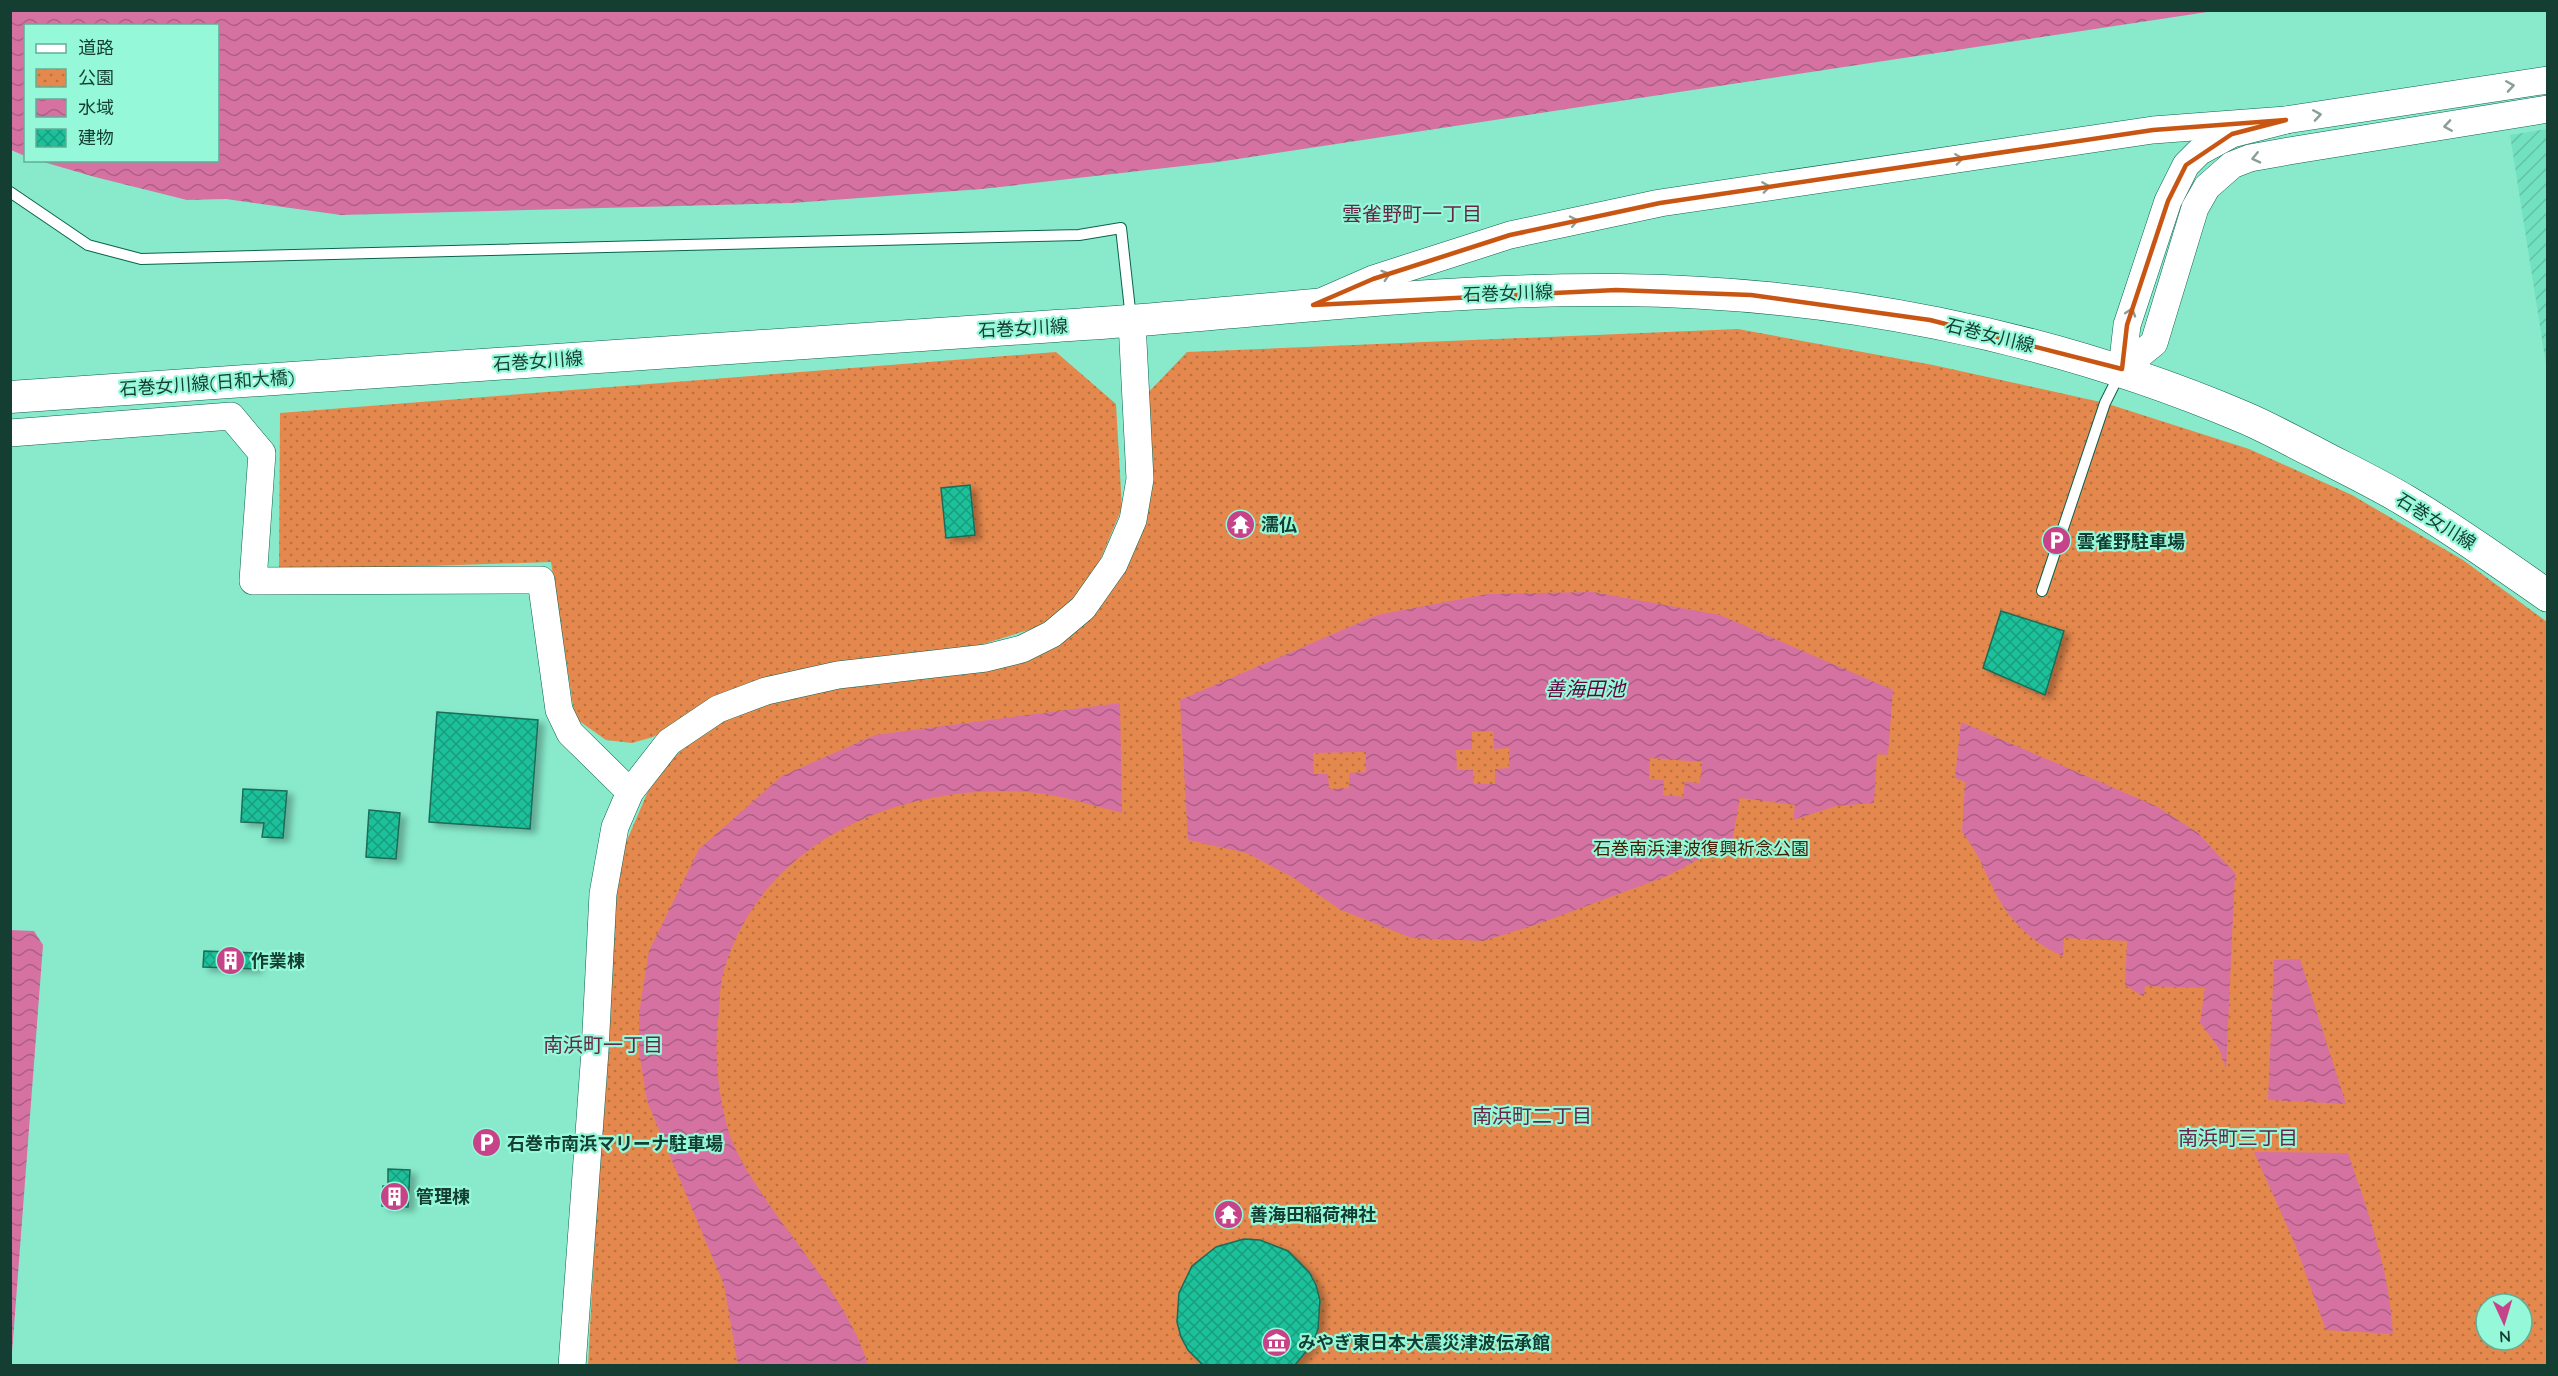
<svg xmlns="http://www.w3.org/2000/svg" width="2558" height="1376" viewBox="0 0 2558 1376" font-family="Quicksand,'Noto Sans JP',sans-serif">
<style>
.industrial{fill:url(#industrial-furrows)}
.park{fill:url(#park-dots);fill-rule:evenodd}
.water{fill:url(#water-waves);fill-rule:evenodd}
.building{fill:url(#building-cross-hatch);stroke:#1b6c57;stroke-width:1.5;filter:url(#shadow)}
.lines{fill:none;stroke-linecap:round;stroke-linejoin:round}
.service-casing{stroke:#0a624d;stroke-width:12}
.tertiary-casing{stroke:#0a624d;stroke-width:28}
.secondary-casing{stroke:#0a624d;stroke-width:33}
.service{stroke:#fff;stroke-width:10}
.tertiary{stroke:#fff;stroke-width:27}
.secondary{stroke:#fff;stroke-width:32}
.oneway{stroke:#8a9e98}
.marked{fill:none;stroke:#c85512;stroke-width:4.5;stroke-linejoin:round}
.labels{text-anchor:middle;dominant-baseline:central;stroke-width:4.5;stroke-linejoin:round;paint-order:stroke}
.street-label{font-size:18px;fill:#143e32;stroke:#95f8d8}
.poi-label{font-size:18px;font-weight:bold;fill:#143e32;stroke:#95f8d8;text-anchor:start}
.park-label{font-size:18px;fill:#441f06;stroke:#95f8d8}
.neighbourhood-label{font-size:20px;fill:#662647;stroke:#95f8d8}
.water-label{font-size:20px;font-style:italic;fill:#63043e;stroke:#95f8d8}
</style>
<defs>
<pattern id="industrial-furrows" width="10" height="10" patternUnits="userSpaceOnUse" patternTransform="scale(1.5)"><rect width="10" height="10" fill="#72e1bf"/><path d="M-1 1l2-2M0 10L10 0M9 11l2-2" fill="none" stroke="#62c2a5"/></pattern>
<pattern id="park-dots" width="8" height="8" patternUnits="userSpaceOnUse" patternTransform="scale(1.5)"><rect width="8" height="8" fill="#e5884d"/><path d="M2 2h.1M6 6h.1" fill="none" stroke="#b87141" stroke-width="1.8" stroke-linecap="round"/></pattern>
<pattern id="water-waves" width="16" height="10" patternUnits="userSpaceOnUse" patternTransform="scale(1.5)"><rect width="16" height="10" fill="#d672a2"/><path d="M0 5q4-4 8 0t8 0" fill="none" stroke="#ac5f85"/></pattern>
<pattern id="building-cross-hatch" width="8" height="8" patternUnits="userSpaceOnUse" patternTransform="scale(1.5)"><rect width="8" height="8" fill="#1cc09a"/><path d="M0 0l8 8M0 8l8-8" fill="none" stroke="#189d7e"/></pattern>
<filter id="shadow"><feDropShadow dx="6" dy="4" stdDeviation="3" flood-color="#0004"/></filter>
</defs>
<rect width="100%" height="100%" fill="#88eacb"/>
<!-- industrial -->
<path class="industrial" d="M 2547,129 L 2548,129 L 2547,371 L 2510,135 Z"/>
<!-- park -->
<g class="park">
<path d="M 1738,329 L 1933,365 L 2105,403 L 2249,449 L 2352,495 L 2463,560 L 2547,622 L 2547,1365 L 588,1366 L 613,897 L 624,847 L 655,775 L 716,718 L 768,698 L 1033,656 L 1127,561 L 1142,399 L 1187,352 ZM 2486,1304 L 2522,1304 L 2522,1340 L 2486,1340 Z"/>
<path d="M 1056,352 L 1116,404 L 1122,508 L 1088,589 L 1057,621 L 961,651 L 726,695 L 653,737 L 632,743 L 606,740 L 575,718 L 551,562 L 279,571 L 280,413 Z"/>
</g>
<!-- water -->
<g class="water">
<path d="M 11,10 L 2214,10 L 2214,11 L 1218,162 L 982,189 L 792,203 L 341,215 L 226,199 L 187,200 L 95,177 L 40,161 L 218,160 L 218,26 L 26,26 L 25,156 L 11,150 Z"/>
<path d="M 1593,592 L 1720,615 L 1893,690 L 1888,755 L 1877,754 L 1874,803 L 1836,806 L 1793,820 L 1795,805 L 1740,798 L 1732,842 L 1667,876 L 1538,924 L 1483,941 L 1412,938 L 1341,910 L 1292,877 L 1247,853 L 1188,840 L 1180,700 L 1377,615 L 1488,594 ZM 1493,731 L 1494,749 L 1509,748 L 1509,768 L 1495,769 L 1495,784 L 1474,784 L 1473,770 L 1457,770 L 1456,750 L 1472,749 L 1472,732 ZM 1366,752 L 1366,772 L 1349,773 L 1349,788 L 1329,789 L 1328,774 L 1314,774 L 1313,753 ZM 1650,758 L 1702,762 L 1700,783 L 1685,782 L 1683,797 L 1663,795 L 1664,780 L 1649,779 Z"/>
<path d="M 1120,703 L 1122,813 C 1094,806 1065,796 1037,793 C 908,780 763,837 724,970 C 720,983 720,998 719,1011 C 714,1051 717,1091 728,1129 C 735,1153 749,1174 762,1194 C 798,1248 849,1303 868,1365 L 738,1365 L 724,1285 L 647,1101 L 639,1052 L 639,1014 L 649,951 L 699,849 L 782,776 L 875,735 Z"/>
<path d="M 1961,722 L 2158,807 L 2198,833 L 2235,873 L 2226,1070 L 2219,1048 L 2200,1023 L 2205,988 L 2145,986 L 2144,997 L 2125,985 L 2127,941 L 2064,938 L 2063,956 C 2035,945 2010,921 1996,894 C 1984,870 1979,854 1962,832 L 1965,782 L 1955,778 Z"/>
<path d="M 10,930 L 34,931 L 43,945 L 11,1366 Z"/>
<path d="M 2300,959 L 2346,1104 L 2268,1100 L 2274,960 Z"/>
<path d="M 2254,1152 L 2348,1153 C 2369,1214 2389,1269 2393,1334 L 2326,1330 L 2295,1244 Z"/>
</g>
<!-- building -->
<g class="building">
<path d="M 970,485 L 975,535 L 946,538 L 941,488 Z"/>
<path d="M 2001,611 L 2064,631 L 2045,695 L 1983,668 Z"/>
<path d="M 437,712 L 538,720 L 530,829 L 429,822 Z"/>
<path d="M 243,789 L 287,791 L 283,838 L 262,837 L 264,823 L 241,822 Z"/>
<path d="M 369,810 L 400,813 L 396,859 L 366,857 Z"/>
<path d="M 204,951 L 257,953 L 256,969 L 203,967 Z"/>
<path d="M 388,1169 L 410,1170 L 408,1207 L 382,1206 L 383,1186 L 388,1186 Z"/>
<path d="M 1244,1239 L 1260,1240 L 1288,1251 L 1309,1272 L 1316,1285 L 1320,1300 L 1318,1329 L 1313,1343 L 1295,1365 L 1203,1365 L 1188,1350 L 1181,1337 L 1177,1322 L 1179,1293 L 1192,1266 L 1216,1247 Z"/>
</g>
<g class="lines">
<defs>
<g id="service">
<path d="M 10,192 L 88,245 L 141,259 L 1079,235 L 1121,228 L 1131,319"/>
<path d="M 2042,591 L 2105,403 L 2119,375"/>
</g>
<g id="tertiary">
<path d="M 1325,300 L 1373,279 L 1510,235 L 1660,203 L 2153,130 L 2286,120"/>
<path d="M 2122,369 L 2127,325 L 2168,201 L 2186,165 L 2199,152 L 2232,134 L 2286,120 L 2548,80"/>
<path d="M 2122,369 L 2154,343 L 2195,208 L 2207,187 L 2232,165 L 2250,158 L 2289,151 L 2548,109"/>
<path d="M 10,433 L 231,416 L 262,453 L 253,581 L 541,580 L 559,710 L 570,733 L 630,792"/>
<path d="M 572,1366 L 595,1051 L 603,894 L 615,827 L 630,792 L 669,742 L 718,709 L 766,691 L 838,675 L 986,658 L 1022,649 L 1052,634 L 1083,608 L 1114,564 L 1133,520 L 1140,479 L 1132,322"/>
</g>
<path id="secondary" d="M 10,397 C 359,372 708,347 1056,326 C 1244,315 1430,288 1618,290 C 1831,292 2047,334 2243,417 C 2267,427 2290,440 2314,452 C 2344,468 2376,483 2406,501 C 2455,530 2501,563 2548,596"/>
</defs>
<!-- service casing -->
<use href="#service" class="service-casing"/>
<!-- tertiary casing -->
<use href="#tertiary" class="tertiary-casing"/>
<!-- secondary casing -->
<use href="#secondary" class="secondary-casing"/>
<!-- service -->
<use href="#service" class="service"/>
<!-- tertiary -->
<use href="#tertiary" class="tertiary"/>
<!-- secondary -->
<use href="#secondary" class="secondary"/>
</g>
<!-- one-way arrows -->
<defs><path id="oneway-chevron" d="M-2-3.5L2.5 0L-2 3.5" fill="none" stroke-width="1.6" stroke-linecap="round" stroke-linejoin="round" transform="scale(1.5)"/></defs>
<g class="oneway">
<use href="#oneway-chevron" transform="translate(2510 86) rotate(-9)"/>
<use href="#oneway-chevron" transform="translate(2317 115) rotate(-9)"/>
<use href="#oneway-chevron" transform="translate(2448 126) rotate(171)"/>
<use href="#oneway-chevron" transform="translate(2256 158) rotate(167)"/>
<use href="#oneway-chevron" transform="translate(1959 159) rotate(-8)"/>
<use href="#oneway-chevron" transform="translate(1766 187) rotate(-8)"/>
<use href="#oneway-chevron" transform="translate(1574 221) rotate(-12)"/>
<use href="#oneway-chevron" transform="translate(1386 275) rotate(-18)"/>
<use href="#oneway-chevron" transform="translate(2131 312) rotate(-72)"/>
</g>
<!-- marked area -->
<path class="marked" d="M 2286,120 L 2232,134 L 2186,165 L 2168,201 L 2127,325 L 2122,369 L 1930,320 L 1751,295 L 1616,290 L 1313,305 L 1373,279 L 1510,235 L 1660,203 L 2153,130 Z"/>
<!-- icons -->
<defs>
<symbol id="temple-disc" viewBox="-11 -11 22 22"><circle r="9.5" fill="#c74389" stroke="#95f8d8"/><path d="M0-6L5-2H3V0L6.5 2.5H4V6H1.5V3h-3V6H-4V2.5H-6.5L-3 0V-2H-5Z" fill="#fff"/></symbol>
<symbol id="parking-disc" viewBox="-11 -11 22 22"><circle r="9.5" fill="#c74389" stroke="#95f8d8"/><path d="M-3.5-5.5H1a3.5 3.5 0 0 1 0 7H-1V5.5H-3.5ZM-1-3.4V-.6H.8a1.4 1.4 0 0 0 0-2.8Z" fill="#fff"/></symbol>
<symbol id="building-disc" viewBox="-11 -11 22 22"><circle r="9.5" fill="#c74389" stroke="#95f8d8"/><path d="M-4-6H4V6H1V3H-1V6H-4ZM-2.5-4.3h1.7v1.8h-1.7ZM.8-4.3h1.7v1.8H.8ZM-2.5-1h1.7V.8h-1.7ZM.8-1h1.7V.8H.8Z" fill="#fff"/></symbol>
<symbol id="museum-disc" viewBox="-11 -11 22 22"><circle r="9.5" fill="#c74389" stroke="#95f8d8"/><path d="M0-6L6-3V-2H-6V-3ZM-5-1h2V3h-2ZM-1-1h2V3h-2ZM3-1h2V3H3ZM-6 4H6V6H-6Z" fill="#fff"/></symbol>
</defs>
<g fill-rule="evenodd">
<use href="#temple-disc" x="1224" y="508" width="33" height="33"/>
<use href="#parking-disc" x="2040" y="524" width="33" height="33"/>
<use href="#building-disc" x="214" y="944" width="33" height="33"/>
<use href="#parking-disc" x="470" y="1126" width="33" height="33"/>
<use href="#building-disc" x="378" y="1180" width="33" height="33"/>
<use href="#temple-disc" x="1212" y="1198" width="33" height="33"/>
<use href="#museum-disc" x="1260" y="1326" width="33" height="33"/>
</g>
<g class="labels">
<!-- street labels -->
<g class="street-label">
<text transform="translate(1508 293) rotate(-2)">石巻女川線</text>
<text transform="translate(1023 328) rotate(-3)">石巻女川線</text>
<text transform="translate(1990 335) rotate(14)">石巻女川線</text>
<text transform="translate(538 361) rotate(-4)">石巻女川線</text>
<text transform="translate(207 383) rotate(-4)">石巻女川線(日和大橋)</text>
<text transform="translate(2436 521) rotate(32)">石巻女川線</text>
</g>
<!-- poi labels -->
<g class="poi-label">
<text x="1261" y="524">濡仏</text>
<text x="2077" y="541">雲雀野駐車場</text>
<text x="251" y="960">作業棟</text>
<text x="507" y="1143">石巻市南浜マリーナ駐車場</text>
<text x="416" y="1196">管理棟</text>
<text x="1250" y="1214">善海田稲荷神社</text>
<text x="1298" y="1342">みやぎ東日本大震災津波伝承館</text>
</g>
<!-- park labels -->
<g class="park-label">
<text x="1701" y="848">石巻南浜津波復興祈念公園</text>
</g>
<!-- neighbourhood labels -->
<g class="neighbourhood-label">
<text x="1412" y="213">雲雀野町一丁目</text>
<text x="603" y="1044">南浜町一丁目</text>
<text x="1532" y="1115">南浜町二丁目</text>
<text x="2238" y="1137">南浜町三丁目</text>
</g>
<!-- water labels -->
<g class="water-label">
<text x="1585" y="688">善海田池</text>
</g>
</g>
<!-- border -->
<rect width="2558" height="1376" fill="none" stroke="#143e32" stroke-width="24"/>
<!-- legend -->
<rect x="24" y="24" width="195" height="138" fill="#95f8d8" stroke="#61ae96" stroke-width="1.5"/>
<rect x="36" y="44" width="30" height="9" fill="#ffffff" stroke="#61ae96" stroke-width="1.5"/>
<text x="78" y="54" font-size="18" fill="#143e32">道路</text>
<rect x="36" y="69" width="30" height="18" fill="url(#park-dots)" stroke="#61ae96" stroke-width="1.5"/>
<text x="78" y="84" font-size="18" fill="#143e32">公園</text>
<rect x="36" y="99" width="30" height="18" fill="url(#water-waves)" stroke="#61ae96" stroke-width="1.5"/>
<text x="78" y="114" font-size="18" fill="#143e32">水域</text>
<rect x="36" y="129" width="30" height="18" fill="url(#building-cross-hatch)" stroke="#61ae96" stroke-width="1.5"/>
<text x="78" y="144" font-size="18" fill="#143e32">建物</text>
<!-- north arrow -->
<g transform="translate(2504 1322) rotate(176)"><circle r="28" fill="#95f8d8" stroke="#61ae96" stroke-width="1.5"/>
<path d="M0-4.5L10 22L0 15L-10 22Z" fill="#c74389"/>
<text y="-9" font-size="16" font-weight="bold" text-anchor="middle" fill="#143e32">N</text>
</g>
</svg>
